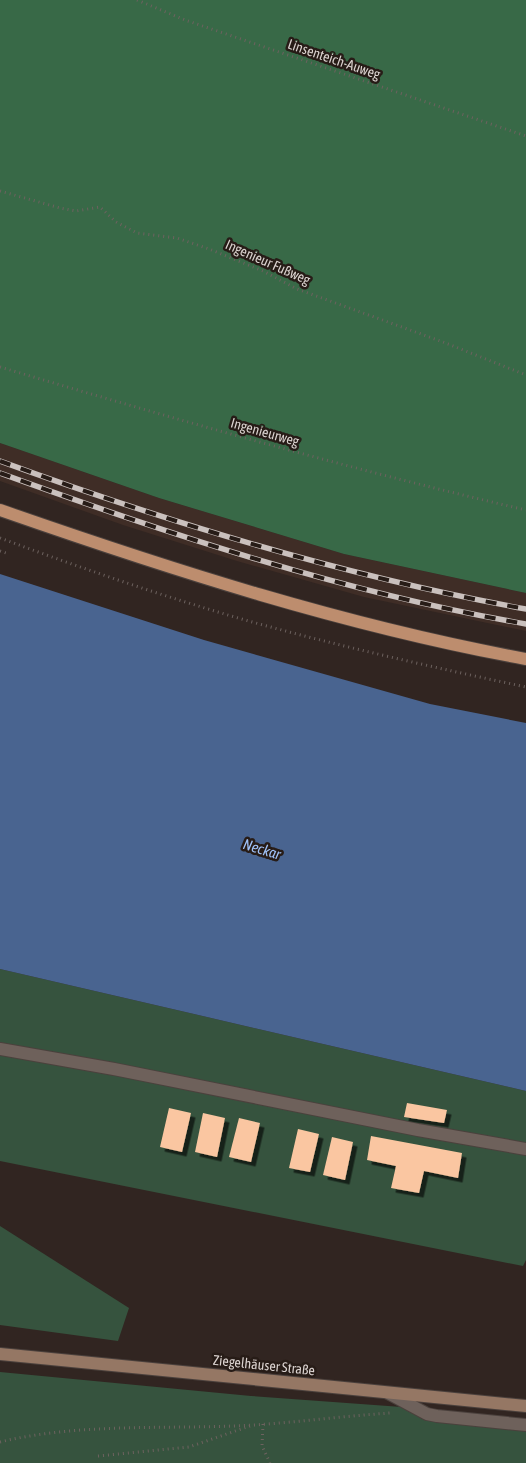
<svg xmlns="http://www.w3.org/2000/svg" width="526" height="1463" viewBox="0 0 526 1463" font-family="'Asap Condensed',sans-serif">
<style>
.built{fill:#3f2d26}
.green{fill:#36533e}
.forest{fill:#386947}
.water{fill:#496490}
.building{fill:#fac6a1;filter:url(#shadow)}
.lines{fill:none;stroke-linecap:round;stroke-linejoin:round}
.service-casing{stroke:#4b413d;stroke-width:14}
.secondary-casing{stroke:#4b413d;stroke-width:14}
.primary-casing{stroke:#4b413d;stroke-width:14}
.path{stroke:#6d625f;stroke-width:3;stroke-dasharray:1 4;stroke-linecap:butt}
.service{stroke:#6e615b;stroke-width:12}
.secondary{stroke:#957764;stroke-width:12}
.primary{stroke:#bd8d6e;stroke-width:12}
.rail-casing{stroke:#cac1be;stroke-width:5.5}
.rail{stroke:#271c17;stroke-width:4;stroke-dasharray:11;stroke-linecap:butt}
.labels{text-anchor:middle;dominant-baseline:central;stroke-width:5;stroke-linejoin:round;paint-order:stroke}
.street-label{font-size:14px;fill:#dbd3d0;stroke:#271c17}
.water-label{font-size:15px;font-style:italic;fill:#a0c2f8;stroke:#271c17}
</style>
<defs>
<filter id="shadow"><feDropShadow dx="4.5" dy="4.5" stdDeviation="0" flood-color="#0009"/></filter>
</defs>
<rect width="100%" height="100%" fill="#312521"/>
<!-- built -->
<path class="built" d="M 0,443 L 159,498 L 344,554 L 526,593 L 526,631 L 364,597 L 237,561 L 123,525 L 0,481 Z"/>
<!-- green -->
<g class="green">
<path d="M 0,969 L 526,1091 L 526,1260 L 523,1266 L 0,1161 Z"/>
<path d="M 0,1226 L 129,1308 L 118,1341 L 0,1325 Z"/>
<path d="M 0,1372 L 251,1396 L 443,1410 L 526,1424 L 526,1463 L 0,1463 Z"/>
</g>
<!-- forest -->
<path class="forest" d="M 0,0 L 526,0 L 526,593 L 344,554 L 159,498 L 0,443 Z"/>
<!-- water -->
<path class="water" d="M 0,574 L 204,640 L 430,704 L 526,723 L 526,1091 L 0,969 Z"/>
<!-- building -->
<g class="building">
<path d="M 407,1103 L 447,1110 L 444,1123 L 404,1117 Z"/>
<path d="M 169,1108 L 191,1113 L 182,1152 L 160,1147 Z"/>
<path d="M 203,1113 L 225,1118 L 217,1157 L 195,1152 Z"/>
<path d="M 239,1118 L 260,1123 L 251,1162 L 229,1157 Z"/>
<path d="M 298,1129 L 319,1134 L 310,1172 L 289,1168 Z"/>
<path d="M 371,1136 L 462,1153 L 458,1178 L 424,1171 L 419,1193 L 391,1188 L 396,1166 L 367,1160 Z"/>
<path d="M 332,1137 L 353,1142 L 345,1180 L 323,1175 Z"/>
</g>
<g class="lines">
<defs>
<g id="service">
<path d="M 0,1049 L 114,1069 L 418,1130 L 526,1149"/>
<path d="M 388,1393 L 427,1414 L 437,1416 L 526,1425"/>
</g>
<path id="secondary" d="M 0,1354 L 526,1406"/>
<path id="primary" d="M 0,510 C 172,570 346,626 526,659"/>
</defs>
<!-- service casing -->
<use href="#service" class="service-casing"/>
<!-- secondary casing -->
<use href="#secondary" class="secondary-casing"/>
<!-- primary casing -->
<use href="#primary" class="primary-casing"/>
<!-- path -->
<g class="path">
<path d="M 137,0 L 185,20 L 526,136"/>
<path d="M 0,191 L 60,208 L 76,211 L 100,207 L 116,222 L 137,233 L 177,238 L 209,249 L 263,271 L 297,289 L 443,342 L 526,375"/>
<path d="M 0,367 C 174,419 349,469 526,510"/>
<path d="M 0,538 C 81,568 162,596 245,620 C 338,646 432,667 526,687"/>
<path d="M 0,551 L 9,554"/>
<path d="M 263,1424 L 262,1446 L 270,1463"/>
<path d="M 0,1442 C 84,1422 168,1430 254,1425 C 299,1422 345,1416 390,1413"/>
<path d="M 98,1456 L 189,1447 L 250,1426"/>
</g>
<!-- service -->
<use href="#service" class="service"/>
<!-- secondary -->
<use href="#secondary" class="secondary"/>
<!-- primary -->
<use href="#primary" class="primary"/>
<defs>
<g id="rail">
<path d="M 0,461 C 170,523 348,577 526,609"/>
<path d="M 0,473 C 171,535 346,593 526,624"/>
</g>
</defs>
<!-- rail casing -->
<use href="#rail" class="rail-casing"/>
<!-- rail -->
<use href="#rail" class="rail"/>
</g>
<g class="labels">
<!-- street labels -->
<g class="street-label">
<text transform="translate(334 59) rotate(19)">Linsenteich-Auweg</text>
<text transform="translate(268 262) rotate(24)">Ingenieur Fußweg</text>
<text transform="translate(265 432) rotate(16)">Ingenieurweg</text>
<text transform="translate(264 1365) rotate(6)">Ziegelhäuser Straße</text>
</g>
<!-- water labels -->
<g class="water-label">
<text transform="translate(262 849) rotate(17)">Neckar</text>
</g>
</g>
</svg>
